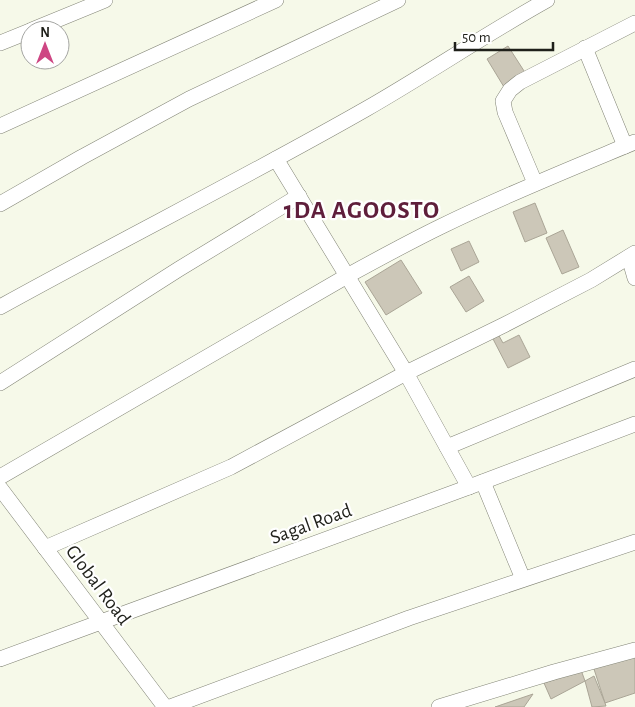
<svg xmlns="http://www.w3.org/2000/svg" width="635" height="707" viewBox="0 0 635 707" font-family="'Alegreya Sans',sans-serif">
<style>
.building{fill:#ccc7b8;stroke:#aaa596}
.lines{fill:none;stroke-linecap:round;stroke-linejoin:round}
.street-casing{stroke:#838577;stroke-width:16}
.street{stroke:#fff;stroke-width:15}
.labels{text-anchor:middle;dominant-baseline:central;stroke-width:4.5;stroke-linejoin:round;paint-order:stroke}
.street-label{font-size:20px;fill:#1f201a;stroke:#fff}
.district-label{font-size:25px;font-weight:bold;letter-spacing:1px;fill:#5f1e3b;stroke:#fff}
</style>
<rect width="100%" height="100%" fill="#f6f9e9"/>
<!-- building -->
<g class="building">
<path d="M 508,46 L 526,74 L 504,87 L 487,59 Z"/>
<path d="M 535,203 L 547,233 L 525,242 L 513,212 Z"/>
<path d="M 563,230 L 579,267 L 562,274 L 546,238 Z"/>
<path d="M 469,241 L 479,262 L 461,271 L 451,249 Z"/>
<path d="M 401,260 L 422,293 L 386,315 L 365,282 Z"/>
<path d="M 469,276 L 484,301 L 466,312 L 450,287 Z"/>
<path d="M 498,334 L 503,343 L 519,335 L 530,357 L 508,368 L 492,337 Z"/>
<path d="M 635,656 L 635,693 L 605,703 L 593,666 Z"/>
<path d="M 581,670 L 585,681 L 551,699 L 544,683 Z"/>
<path d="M 594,676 L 605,703 L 606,706 L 592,707 L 585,681 Z"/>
<path d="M 533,694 L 524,707 L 495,707 Z"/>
</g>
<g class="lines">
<defs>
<g id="street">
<path d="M 32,30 L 105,0"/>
<path d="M 0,43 L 30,31"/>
<path d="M 585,48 L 625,146"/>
<path d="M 0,126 L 276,0"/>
<path d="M 276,159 L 406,373 L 469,487"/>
<path d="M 535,183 L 505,112 L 503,101 L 510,90 L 520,82 L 635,23"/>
<path d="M 0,204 L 82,157 L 189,99 L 398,0"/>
<path d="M 629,257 L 635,278"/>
<path d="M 0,307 C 121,240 245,178 366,109 C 427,74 486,34 547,0"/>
<path d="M 0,383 L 179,269 L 299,196"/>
<path d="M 447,447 L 635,369"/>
<path d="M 0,477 L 347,276 C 378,259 409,242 442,226 C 505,195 570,169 635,142"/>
<path d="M 483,482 L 523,579"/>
<path d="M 0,488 L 165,707"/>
<path d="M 45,548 L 231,467 L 406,373 L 504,325 L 591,280 L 635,253"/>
<path d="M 0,659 L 469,487 L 635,424"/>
<path d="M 170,707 L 409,618 L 635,542"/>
<path d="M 439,707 L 554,672 L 635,650"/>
</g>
</defs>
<!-- street casing -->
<use href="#street" class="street-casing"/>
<!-- street -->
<use href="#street" class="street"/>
</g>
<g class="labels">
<!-- street labels -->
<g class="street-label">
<text transform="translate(311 524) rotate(-20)">Sagal Road</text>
<text transform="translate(98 585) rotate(53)">Global Road</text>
</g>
<!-- district labels -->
<g class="district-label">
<text x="362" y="210">1DA AGOOSTO</text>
</g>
</g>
<!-- north arrow -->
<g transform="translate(45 45)"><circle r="24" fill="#ffffff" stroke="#a5a6a3"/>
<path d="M0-4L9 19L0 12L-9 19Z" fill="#ce4683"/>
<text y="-8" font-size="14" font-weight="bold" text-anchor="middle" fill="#1f201a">N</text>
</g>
<!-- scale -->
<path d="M455 42v8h98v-8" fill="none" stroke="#1f201a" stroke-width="2.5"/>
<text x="462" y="42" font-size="15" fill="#1f201a" stroke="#ffffff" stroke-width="4" paint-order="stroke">50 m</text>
</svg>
